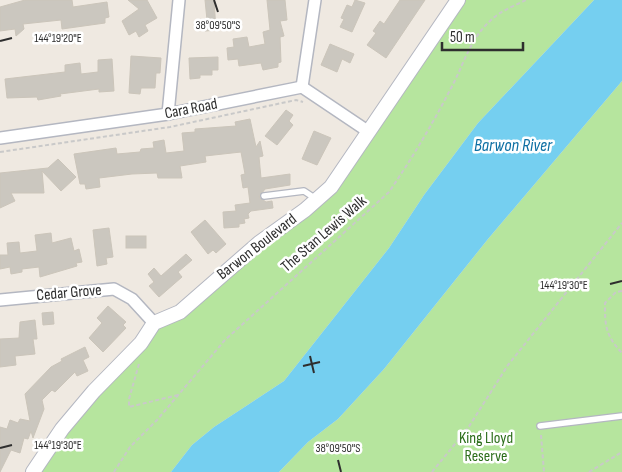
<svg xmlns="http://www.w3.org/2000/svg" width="622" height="472" viewBox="0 0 622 472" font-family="'Sofia Sans Condensed',sans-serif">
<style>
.green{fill:#b6e59e}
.water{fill:#75cff0}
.building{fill:#cbc7bf;stroke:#cbc5ba}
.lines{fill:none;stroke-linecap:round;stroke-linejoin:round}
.service-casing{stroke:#b4b7c1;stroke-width:8}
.minor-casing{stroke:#b4b7c1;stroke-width:14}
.tertiary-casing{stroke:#b4b7c1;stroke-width:16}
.path{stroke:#c9c9c9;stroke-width:2;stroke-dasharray:4 2.5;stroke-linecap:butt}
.service{stroke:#fff;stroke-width:5.5}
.minor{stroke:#fff;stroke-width:11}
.tertiary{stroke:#fff;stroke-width:14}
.ticks{fill:none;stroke:#2e2e2e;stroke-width:2}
.labels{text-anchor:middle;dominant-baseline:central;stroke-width:5;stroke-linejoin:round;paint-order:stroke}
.street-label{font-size:16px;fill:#2e2e2e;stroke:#fff}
.park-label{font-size:16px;fill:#2c6e1b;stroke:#fff}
.water-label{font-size:18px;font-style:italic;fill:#0d6fa3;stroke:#fff}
.ticks-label{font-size:12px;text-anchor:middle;fill:#2e2e2e;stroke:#fff;stroke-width:5;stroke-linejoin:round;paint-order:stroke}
</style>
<rect width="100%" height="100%" fill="#efe9e1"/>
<!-- green -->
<g class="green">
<path d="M 458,0 L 594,0 L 478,123 L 424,195 L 389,248 L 284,381 L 214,427 L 192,445 L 171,472 L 33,472 L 154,323 L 323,195 Z"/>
<path d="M 622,81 L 622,472 L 279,472 L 308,442 L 338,419 L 384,369 L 488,239 Z"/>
</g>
<!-- water -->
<path class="water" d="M 594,0 L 622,0 L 622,81 L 488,239 L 384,369 L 338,419 L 308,442 L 279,472 L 171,472 L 192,445 L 214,427 L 284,381 L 389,248 L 424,195 L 478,123 Z"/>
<!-- building -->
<g class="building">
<path d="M 25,0 L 72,0 L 73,7 L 107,2 L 109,17 L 105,18 L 105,23 L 62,29 L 61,20 L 23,24 L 24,29 L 16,36 L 15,29 L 0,31 L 0,7 Z"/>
<path d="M 128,0 L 147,0 L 157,18 L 145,25 L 148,31 L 139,37 L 136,31 L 129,35 L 122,21 L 139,9 Z"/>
<path d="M 205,0 L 214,0 L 216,30 L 205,31 L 204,20 L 207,20 Z"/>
<path d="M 267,0 L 285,0 L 287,20 L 280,21 L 284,36 L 280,37 L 281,62 L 278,63 L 278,67 L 263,70 L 261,63 L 239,66 L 238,59 L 228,60 L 227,48 L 234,47 L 233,39 L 247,37 L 249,47 L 265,44 L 263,32 L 270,30 Z"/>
<path d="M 355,0 L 365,3 L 352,32 L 340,27 L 344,19 L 341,18 L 347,5 L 352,7 Z"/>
<path d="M 400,0 L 425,0 L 386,58 L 367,45 L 376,33 L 373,31 L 380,21 L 384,24 Z"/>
<path d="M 330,44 L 354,54 L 350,63 L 342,59 L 337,72 L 321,65 Z"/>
<path d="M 131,56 L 161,58 L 160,73 L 156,73 L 155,88 L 141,88 L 140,94 L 129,93 Z"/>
<path d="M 218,57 L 218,70 L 212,70 L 212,75 L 200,75 L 200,78 L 190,79 L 189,58 Z"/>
<path d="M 112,59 L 114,91 L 99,92 L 99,89 L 60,94 L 61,96 L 38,100 L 37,97 L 7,98 L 5,79 L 65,72 L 65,65 L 80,63 L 81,74 L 98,72 L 98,60 Z"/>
<path d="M 286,110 L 293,115 L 289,121 L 293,125 L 277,145 L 265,136 Z"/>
<path d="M 250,119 L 256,147 L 260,141 L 263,156 L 259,157 L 261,178 L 290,174 L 290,185 L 265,189 L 259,197 L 266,202 L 272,201 L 273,208 L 251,211 L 248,214 L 249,218 L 244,219 L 245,223 L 239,224 L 239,227 L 224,228 L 223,212 L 236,211 L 235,205 L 250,203 L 248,187 L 243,188 L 241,175 L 245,174 L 241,152 L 205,156 L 206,162 L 180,166 L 182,178 L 158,178 L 157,173 L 132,174 L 99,178 L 100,187 L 86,189 L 85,184 L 80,184 L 74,154 L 116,148 L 117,154 L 140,152 L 141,149 L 154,148 L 153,142 L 164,140 L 166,153 L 184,151 L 182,133 L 195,132 L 195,129 L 236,126 L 235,122 Z"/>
<path d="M 314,131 L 331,138 L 317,165 L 302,159 Z"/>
<path d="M 58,159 L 76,177 L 61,191 L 42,171 L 44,193 L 11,193 L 15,201 L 0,208 L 0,173 L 48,168 Z"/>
<path d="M 205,220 L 226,244 L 216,253 L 213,250 L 208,254 L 191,232 Z"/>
<path d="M 109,228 L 113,257 L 106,258 L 107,264 L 97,266 L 93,230 Z"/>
<path d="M 51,233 L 52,243 L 71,238 L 74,251 L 79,249 L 82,262 L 76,263 L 77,266 L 40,277 L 39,267 L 22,269 L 22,272 L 11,274 L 10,267 L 0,269 L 0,255 L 8,255 L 7,243 L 19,242 L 20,253 L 37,251 L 35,235 Z"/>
<rect x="126" y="236" width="20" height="12"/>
<path d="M 186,254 L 192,260 L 178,272 L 182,277 L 159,297 L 149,286 L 154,282 L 148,274 L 154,268 L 161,276 Z"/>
<path d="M 108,306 L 126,322 L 123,325 L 126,328 L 103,352 L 89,338 L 102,323 L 97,318 Z"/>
<path d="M 53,312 L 54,324 L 43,325 L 42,313 Z"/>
<path d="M 35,320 L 37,339 L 33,339 L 35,354 L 15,356 L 16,365 L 0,367 L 0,339 L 19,338 L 20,322 Z"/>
<path d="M 85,347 L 89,357 L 83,360 L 88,371 L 77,376 L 75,372 L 55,392 L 52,390 L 42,400 L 44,409 L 33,438 L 31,431 L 28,439 L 24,438 L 20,453 L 11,450 L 0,472 L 0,427 L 7,429 L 10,420 L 18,423 L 20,419 L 30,421 L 25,394 L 51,367 L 62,361 L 61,359 Z"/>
</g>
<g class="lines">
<defs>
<g id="service">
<path d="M 264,196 L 304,191 L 316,199"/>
<path d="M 540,426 L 622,416"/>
</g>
<g id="minor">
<path d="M 302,87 L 315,0"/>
<path d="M 168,114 L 179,0"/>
<path d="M 0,138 L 168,114 L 302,87 L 369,132"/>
<path d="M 0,300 L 114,289 L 132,299 L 154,323"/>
</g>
<path id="tertiary" d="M 33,472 L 62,429 L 94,391 L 141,343 L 154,323 L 180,312 L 259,243 L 305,210 L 331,187 L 458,0"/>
</defs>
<!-- service casing -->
<use href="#service" class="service-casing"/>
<!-- minor casing -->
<use href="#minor" class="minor-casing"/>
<!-- tertiary casing -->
<use href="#tertiary" class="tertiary-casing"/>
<!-- path -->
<g class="path">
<path d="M 0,152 L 170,127 L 296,100 L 303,102"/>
<path d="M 622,291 L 616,292 L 605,303 C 605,325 605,335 622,353"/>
<path d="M 139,364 L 129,399 L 129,407 L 178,395"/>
<path d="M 541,435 L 544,472"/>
<path d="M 114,472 L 130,447 L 157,420 L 225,340 L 389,192 C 411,160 432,125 450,90 C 463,67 469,40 490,21 C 500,11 514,6 526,0"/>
<path d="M 432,472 L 468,428 L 508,365 L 622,223"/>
<path d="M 589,472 L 622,452"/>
</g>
<!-- service -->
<use href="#service" class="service"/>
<!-- minor -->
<use href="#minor" class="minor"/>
<!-- tertiary -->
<use href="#tertiary" class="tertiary"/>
</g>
<!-- ticks -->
<path class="ticks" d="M 214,0 L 218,12M 0,41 L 12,38M 610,284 L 622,281M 310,356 L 314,373M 303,366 L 320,362M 0,448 L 12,445M 338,460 L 341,472"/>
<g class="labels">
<!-- street labels -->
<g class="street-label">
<text transform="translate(191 109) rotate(-11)">Cara Road</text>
<text transform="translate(324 234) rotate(-41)">The Stan Lewis Walk</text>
<text transform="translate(257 247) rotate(-38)">Barwon Boulevard</text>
<text transform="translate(69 293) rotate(-5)">Cedar Grove</text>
</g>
<!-- park labels -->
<g class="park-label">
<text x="486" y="438">King Lloyd<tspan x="486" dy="18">Reserve</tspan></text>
</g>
<!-- water labels -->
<g class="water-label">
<text x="513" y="145">Barwon River</text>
</g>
</g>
<g class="ticks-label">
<text x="218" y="29">38°09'50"S</text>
<text x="58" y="42">144°19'20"E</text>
<text x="564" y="289">144°19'30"E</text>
<text x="58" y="449">144°19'30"E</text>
<text x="338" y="452">38°09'50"S</text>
</g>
<!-- scale -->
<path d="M442 42v8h81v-8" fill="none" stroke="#2e2e2e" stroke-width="2.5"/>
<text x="450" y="42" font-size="15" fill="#2e2e2e" stroke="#ffffff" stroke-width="4" paint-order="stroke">50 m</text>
</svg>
